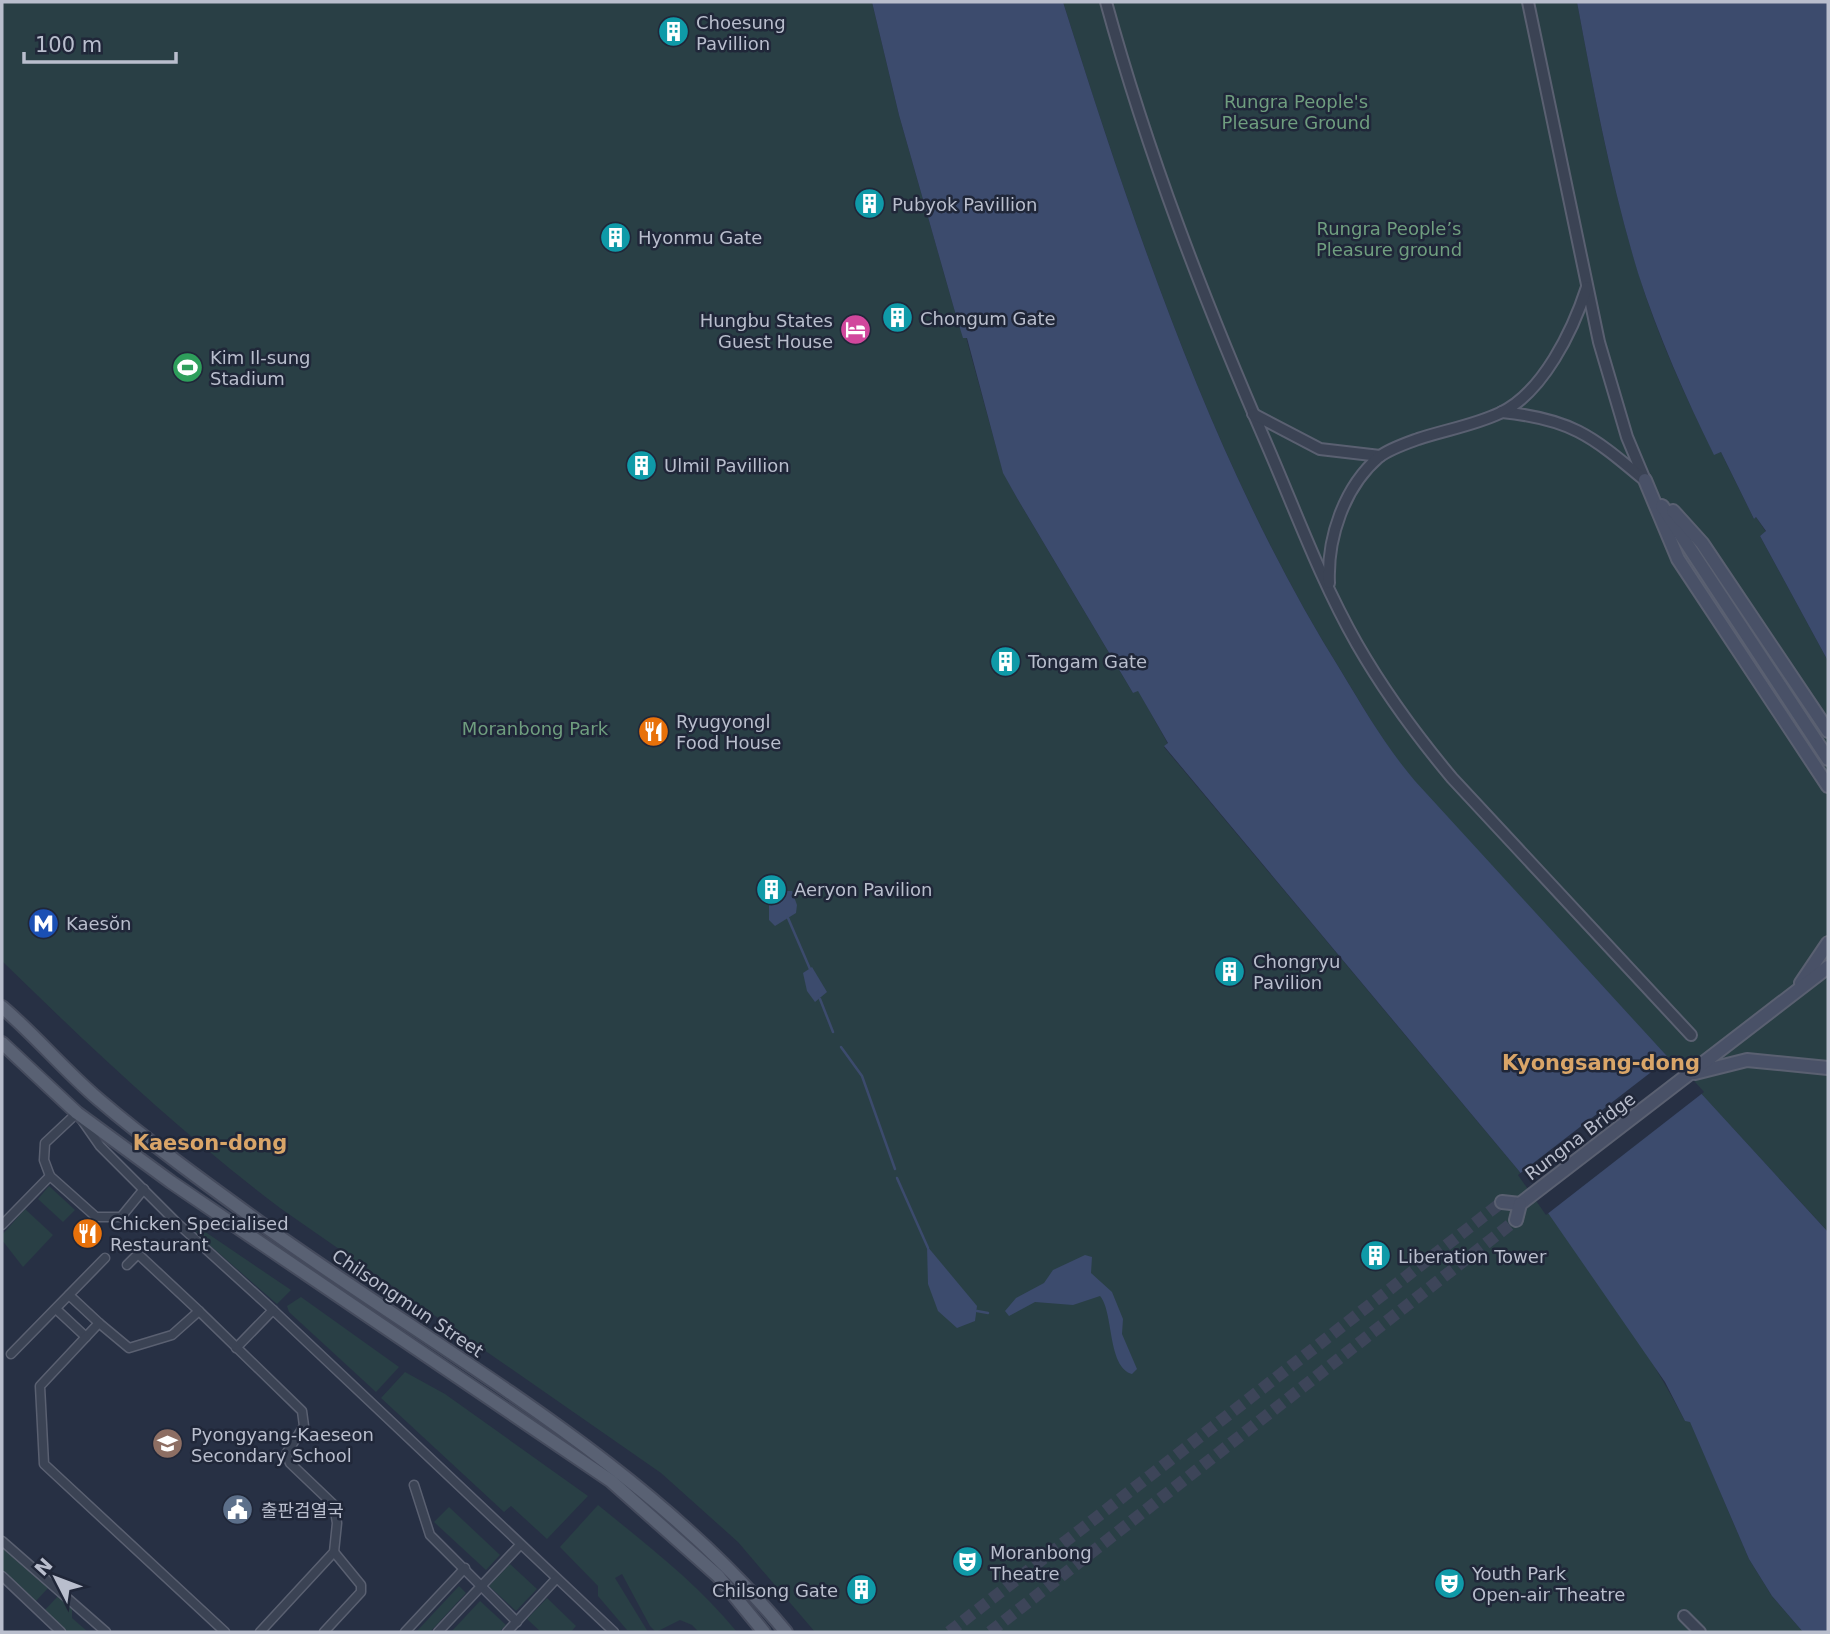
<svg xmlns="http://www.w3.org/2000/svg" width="1830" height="1634" viewBox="0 0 1830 1634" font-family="'DejaVu Sans','Noto Sans KR',sans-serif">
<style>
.green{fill:#293f45}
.water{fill:#3c4b6d}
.pier{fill:#273044}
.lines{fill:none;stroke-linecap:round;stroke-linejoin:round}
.stream{stroke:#3c4b6d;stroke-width:2.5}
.secondary-tunnel{stroke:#3d4559;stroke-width:12;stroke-dasharray:12 6;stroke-linecap:butt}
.minor-casing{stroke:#5a6071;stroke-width:11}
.tertiary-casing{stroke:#5a6071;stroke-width:14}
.secondary-casing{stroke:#5a6071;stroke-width:16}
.primary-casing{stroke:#454b5d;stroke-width:16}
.minor{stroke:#3b4354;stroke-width:8}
.tertiary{stroke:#3b4354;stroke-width:10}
.secondary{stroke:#495167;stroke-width:12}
.primary{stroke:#596173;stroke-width:12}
.labels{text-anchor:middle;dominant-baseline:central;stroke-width:5;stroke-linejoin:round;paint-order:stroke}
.poi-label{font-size:18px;fill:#b9becd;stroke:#202739;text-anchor:start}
.park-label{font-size:18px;fill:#6f9e7f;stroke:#202739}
.street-label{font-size:18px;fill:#b9becd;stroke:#202739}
.quarter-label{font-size:21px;font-weight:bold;fill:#d9a568;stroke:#202739}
</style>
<rect width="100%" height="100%" fill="#273044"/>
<!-- green -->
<g class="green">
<path d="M 2,2 L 872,2 L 899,115 L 957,319 L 966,337 L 1003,472 L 1017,498 L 1133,693 L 1138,690 L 1168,744 L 1164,747 L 1519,1171 C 1576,1252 1640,1333 1685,1421 L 1690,1421 L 1749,1559 L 1772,1596 L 1803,1632 L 815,1632 L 738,1542 L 661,1473 L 280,1208 C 181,1133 91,1048 2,961 Z"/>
<path d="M 1063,2 L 1577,2 C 1594,93 1611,184 1638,272 C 1657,335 1685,396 1714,454 L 1721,452 L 1754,519 L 1756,517 L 1766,532 L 1760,536 L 1828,661 L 1828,1232 L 1414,781 C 1386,747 1364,709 1341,671 C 1215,470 1134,227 1063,2 Z"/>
<path d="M 49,1186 L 75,1210 L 63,1222 L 38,1199 Z"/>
<path d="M 25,1209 L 53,1235 L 23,1267 L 2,1240 L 2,1235 Z"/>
<path d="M 190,1222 L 195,1225 L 291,1290 L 277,1304 L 197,1234 Z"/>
<path d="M 301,1297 L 399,1367 L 376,1392 L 289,1312 L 287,1306 Z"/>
<path d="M 405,1372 L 445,1394 L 588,1496 L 547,1539 L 511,1506 L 504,1512 L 381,1398 Z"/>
<path d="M 598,1505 C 647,1545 697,1583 737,1632 L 699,1632 L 692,1625 L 680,1620 L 656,1632 L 650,1626 L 622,1574 L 615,1578 L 648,1632 L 627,1630 L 598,1596 L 598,1586 L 560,1547 Z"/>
<path d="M 449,1507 L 500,1555 L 486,1570 L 434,1522 Z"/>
<path d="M 2,1544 L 49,1587 L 35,1602 L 2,1572 Z"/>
<path d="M 510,1564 L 537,1589 L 516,1611 L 489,1586 Z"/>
<path d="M 459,1586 L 466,1593 L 430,1632 L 416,1632 Z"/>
<path d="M 58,1596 L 72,1607 L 72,1618 L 88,1632 L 66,1632 L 44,1611 Z"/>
<path d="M 547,1598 L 576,1626 L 571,1632 L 541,1632 L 527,1619 Z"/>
<path d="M 480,1601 L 506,1625 L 499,1632 L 451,1632 Z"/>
</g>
<!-- water -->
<g class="water">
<path d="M 872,2 L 1063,2 C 1134,227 1215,470 1341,671 C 1364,709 1386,747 1415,781 L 1828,1232 L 1828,1632 L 1803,1632 L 1772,1596 L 1749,1559 L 1690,1422 L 1685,1421 L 1665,1382 L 1519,1171 L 1164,746 L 1168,743 L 1138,691 L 1133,693 L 1017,498 L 1003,473 L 967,338 L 963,338 L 957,319 L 899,115 Z"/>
<path d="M 1577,2 L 1828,2 L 1828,661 L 1760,536 L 1766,531 L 1756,517 L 1754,519 L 1721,452 L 1714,455 C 1685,396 1658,335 1638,273 C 1611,184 1594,93 1577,2 Z"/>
<path d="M 783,891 L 792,891 L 797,905 L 796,913 L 775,926 L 769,920 L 769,900 Z"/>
<path d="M 812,967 L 827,992 L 815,1002 L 807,991 L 803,973 Z"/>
<path d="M 927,1246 L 977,1306 L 975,1321 L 957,1328 L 938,1311 L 928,1284 Z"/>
<path d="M 1085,1255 L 1092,1257 L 1091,1273 L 1112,1292 L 1123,1319 L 1122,1334 L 1137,1369 L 1132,1374 C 1107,1367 1114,1312 1100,1296 L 1073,1305 L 1035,1302 L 1009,1316 L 1005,1311 L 1016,1298 L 1044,1283 L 1053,1270 Z"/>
</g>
<!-- pier -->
<path class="pier" d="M 1672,1056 L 1704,1092 L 1546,1215 L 1518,1175 Z"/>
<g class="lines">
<!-- stream -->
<g class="stream">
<path d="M 788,918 L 810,969"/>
<path d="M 820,999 L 833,1032"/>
<path d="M 841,1047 L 862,1076 L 895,1169"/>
<path d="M 897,1178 L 928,1248"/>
<path d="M 977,1311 L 988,1313"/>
</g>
<!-- secondary-tunnel -->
<g class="secondary-tunnel">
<path d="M 949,1632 L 1502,1202"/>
<path d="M 990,1632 L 1516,1220"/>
</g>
<defs>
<g id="minor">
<path d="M 50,1176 L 44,1160 L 45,1143 L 77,1113 L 100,1146 L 176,1222 L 273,1310 L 614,1632"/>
<path d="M 2,1225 L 50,1176 L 96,1217 L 121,1217 L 144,1189"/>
<path d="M 127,1265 L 138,1254 L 199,1311"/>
<path d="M 69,1295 L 99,1323"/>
<path d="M 56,1309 L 86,1337"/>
<path d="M 236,1348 L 273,1310"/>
<path d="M 11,1354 L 105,1258"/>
<path d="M 414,1485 L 430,1535 L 517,1622"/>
<path d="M 2,1541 L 106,1632"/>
<path d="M 2,1576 L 61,1632"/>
<path d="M 225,1632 L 44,1464 L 40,1386 L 99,1323 L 129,1348 L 172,1335 L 199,1311 L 302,1411 L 304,1426 L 286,1454 L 290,1463 L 334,1505 L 337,1523 L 334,1552 L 260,1632"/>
<path d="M 324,1632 L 361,1592 L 361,1585 L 334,1552"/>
<path d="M 405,1632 L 465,1568"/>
<path d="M 438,1632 L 520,1545"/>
<path d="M 507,1632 L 556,1579"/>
</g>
<g id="tertiary">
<path d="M 1106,2 C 1148,155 1204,300 1267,445 C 1296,512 1321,581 1357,644 C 1384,691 1417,736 1452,778 L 1691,1035"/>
<path d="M 1528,2 L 1599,342 L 1627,437 L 1645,480"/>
<path d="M 1502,412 C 1570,419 1591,435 1642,478"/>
<path d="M 1253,414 L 1320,449 L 1380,456"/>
<path d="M 1329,583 C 1327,538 1344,487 1379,457 C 1389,449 1407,443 1418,439 C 1445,430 1475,425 1500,413 C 1543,393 1573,330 1587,287"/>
<path d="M 1684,1616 L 1700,1632"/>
</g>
<g id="secondary">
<path d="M 1645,480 L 1678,559 L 1828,786"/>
<path d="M 1662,506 L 1828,759"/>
<path d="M 1673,511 L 1702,543 L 1828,731"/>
<path d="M 1801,983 L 1828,943"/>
<path d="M 1695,1073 L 1747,1060 L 1828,1068"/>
<path d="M 1502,1202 L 1520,1204"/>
<path d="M 1520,1204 L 1828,967"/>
<path d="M 1516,1220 L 1520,1204"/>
</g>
<g id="primary">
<path d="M 2,1007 C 36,1036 64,1070 98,1099 C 152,1145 212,1188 270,1230 C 448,1357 645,1462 786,1632"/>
<path d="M 2,1043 L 77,1113 L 171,1182 L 611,1481 L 718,1576 L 764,1632"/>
</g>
</defs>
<!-- minor casing -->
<use href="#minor" class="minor-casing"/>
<!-- tertiary casing -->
<use href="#tertiary" class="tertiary-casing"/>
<!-- secondary casing -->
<use href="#secondary" class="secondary-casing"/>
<!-- primary casing -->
<use href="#primary" class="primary-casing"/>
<!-- minor -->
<use href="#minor" class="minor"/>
<!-- tertiary -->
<use href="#tertiary" class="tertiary"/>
<!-- secondary -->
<use href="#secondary" class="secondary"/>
<!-- primary -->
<use href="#primary" class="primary"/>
</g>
<!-- icons -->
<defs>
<symbol id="building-disc" viewBox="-11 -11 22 22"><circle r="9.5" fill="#0f9aa8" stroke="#202739"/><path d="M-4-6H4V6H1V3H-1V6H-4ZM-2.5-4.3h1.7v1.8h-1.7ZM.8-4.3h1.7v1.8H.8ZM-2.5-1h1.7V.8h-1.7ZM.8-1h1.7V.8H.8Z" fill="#fff"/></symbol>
<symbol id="hotel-disc" viewBox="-11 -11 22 22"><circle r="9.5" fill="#d1479c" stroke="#202739"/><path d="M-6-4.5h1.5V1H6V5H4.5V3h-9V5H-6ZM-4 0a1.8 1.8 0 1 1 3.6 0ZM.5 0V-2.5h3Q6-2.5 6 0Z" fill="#fff"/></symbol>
<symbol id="stadium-disc" viewBox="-11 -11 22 22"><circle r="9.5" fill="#2e9e5b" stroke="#202739"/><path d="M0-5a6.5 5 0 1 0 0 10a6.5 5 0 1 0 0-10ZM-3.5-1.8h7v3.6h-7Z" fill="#fff"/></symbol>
<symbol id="restaurant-disc" viewBox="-11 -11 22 22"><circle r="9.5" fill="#e8710a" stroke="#202739"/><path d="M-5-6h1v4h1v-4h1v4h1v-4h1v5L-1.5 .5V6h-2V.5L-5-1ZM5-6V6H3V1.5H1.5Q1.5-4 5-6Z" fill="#fff"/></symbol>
<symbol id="metro-disc" viewBox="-11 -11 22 22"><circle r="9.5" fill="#1a4fb4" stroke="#202739"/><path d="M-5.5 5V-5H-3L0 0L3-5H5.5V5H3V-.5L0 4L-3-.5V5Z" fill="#fff"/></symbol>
<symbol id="school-disc" viewBox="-11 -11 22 22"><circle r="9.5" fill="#8d6e63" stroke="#202739"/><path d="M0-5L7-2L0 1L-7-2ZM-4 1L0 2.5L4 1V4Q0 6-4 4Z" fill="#fff"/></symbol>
<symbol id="civic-disc" viewBox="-11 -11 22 22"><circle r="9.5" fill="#5c6f8a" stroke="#202739"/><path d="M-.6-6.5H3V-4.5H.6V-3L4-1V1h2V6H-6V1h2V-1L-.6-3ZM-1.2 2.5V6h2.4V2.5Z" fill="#fff"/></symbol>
<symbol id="theatre-disc" viewBox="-11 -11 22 22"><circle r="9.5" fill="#0f9aa8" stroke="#202739"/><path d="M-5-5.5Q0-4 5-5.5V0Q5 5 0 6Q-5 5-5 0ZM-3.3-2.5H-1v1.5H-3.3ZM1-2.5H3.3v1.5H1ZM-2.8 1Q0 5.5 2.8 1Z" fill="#fff"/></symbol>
</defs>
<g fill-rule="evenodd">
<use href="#building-disc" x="656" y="14" width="35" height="35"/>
<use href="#building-disc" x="852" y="186" width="35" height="35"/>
<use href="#building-disc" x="598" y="220" width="35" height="35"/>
<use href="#building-disc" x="880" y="300" width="35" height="35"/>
<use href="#hotel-disc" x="838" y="312" width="35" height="35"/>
<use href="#stadium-disc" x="170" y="350" width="35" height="35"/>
<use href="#building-disc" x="624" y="448" width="35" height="35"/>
<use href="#building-disc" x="988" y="644" width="35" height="35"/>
<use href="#restaurant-disc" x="636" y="714" width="35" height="35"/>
<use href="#building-disc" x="754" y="872" width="35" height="35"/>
<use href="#metro-disc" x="26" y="906" width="35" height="35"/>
<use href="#building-disc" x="1212" y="954" width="35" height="35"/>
<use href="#restaurant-disc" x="70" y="1216" width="35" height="35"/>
<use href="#building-disc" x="1358" y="1238" width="35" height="35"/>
<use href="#school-disc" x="150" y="1426" width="35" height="35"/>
<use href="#civic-disc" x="220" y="1492" width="35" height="35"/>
<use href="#theatre-disc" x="950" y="1544" width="35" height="35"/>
<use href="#theatre-disc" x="1432" y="1566" width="35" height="35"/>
<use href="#building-disc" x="844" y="1572" width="35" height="35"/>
</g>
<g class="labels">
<!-- poi labels -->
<g class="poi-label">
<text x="696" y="22">Choesung<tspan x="696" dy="21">Pavillion</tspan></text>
<text x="892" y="204">Pubyok Pavillion</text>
<text x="638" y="237">Hyonmu Gate</text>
<text x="920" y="318">Chongum Gate</text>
<text x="833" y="320" text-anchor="end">Hungbu States<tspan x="833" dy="21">Guest House</tspan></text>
<text x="210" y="357">Kim Il-sung<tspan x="210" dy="21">Stadium</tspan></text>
<text x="664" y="465">Ulmil Pavillion</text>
<text x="1028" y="661">Tongam Gate</text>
<text x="676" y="721">Ryugyongl<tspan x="676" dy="21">Food House</tspan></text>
<text x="794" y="889">Aeryon Pavilion</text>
<text x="66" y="923">Kaesŏn</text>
<text x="1253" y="961">Chongryu<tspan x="1253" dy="21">Pavilion</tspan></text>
<text x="110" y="1223">Chicken Specialised<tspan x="110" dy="21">Restaurant</tspan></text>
<text x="1398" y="1256">Liberation Tower</text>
<text x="191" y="1434">Pyongyang-Kaeseon<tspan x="191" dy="21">Secondary School</tspan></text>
<text x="261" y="1510">출판검열국</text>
<text x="990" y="1552">Moranbong<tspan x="990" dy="21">Theatre</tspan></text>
<text x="1472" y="1573">Youth Park<tspan x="1472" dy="21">Open-air Theatre</tspan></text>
<text x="838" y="1590" text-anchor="end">Chilsong Gate</text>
</g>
<!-- park labels -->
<g class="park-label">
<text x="1296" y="101">Rungra People's<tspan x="1296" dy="21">Pleasure Ground</tspan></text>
<text x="1389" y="228">Rungra People’s<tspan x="1389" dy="21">Pleasure ground</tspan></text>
<text x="535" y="728">Moranbong Park</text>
</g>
<!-- street labels -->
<g class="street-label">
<text transform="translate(1580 1136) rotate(-37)">Rungna Bridge</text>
<text transform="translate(408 1303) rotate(34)">Chilsongmun Street</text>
</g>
<!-- quarter labels -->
<g class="quarter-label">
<text x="1601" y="1063">Kyongsang-dong</text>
<text x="210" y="1143">Kaeson-dong</text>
</g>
</g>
<!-- border -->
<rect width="1830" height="1634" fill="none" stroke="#b9becd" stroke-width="7"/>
<!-- north arrow -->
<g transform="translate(56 1578) rotate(312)" stroke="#202739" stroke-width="5" paint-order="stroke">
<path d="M0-5L12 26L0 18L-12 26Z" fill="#b9becd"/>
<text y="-10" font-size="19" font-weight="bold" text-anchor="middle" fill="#b9becd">N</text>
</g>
<!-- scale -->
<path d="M24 52v10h152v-10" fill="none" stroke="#b9becd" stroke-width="3.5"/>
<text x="35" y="52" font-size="21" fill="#b9becd" stroke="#202739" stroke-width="5" paint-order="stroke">100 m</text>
</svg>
